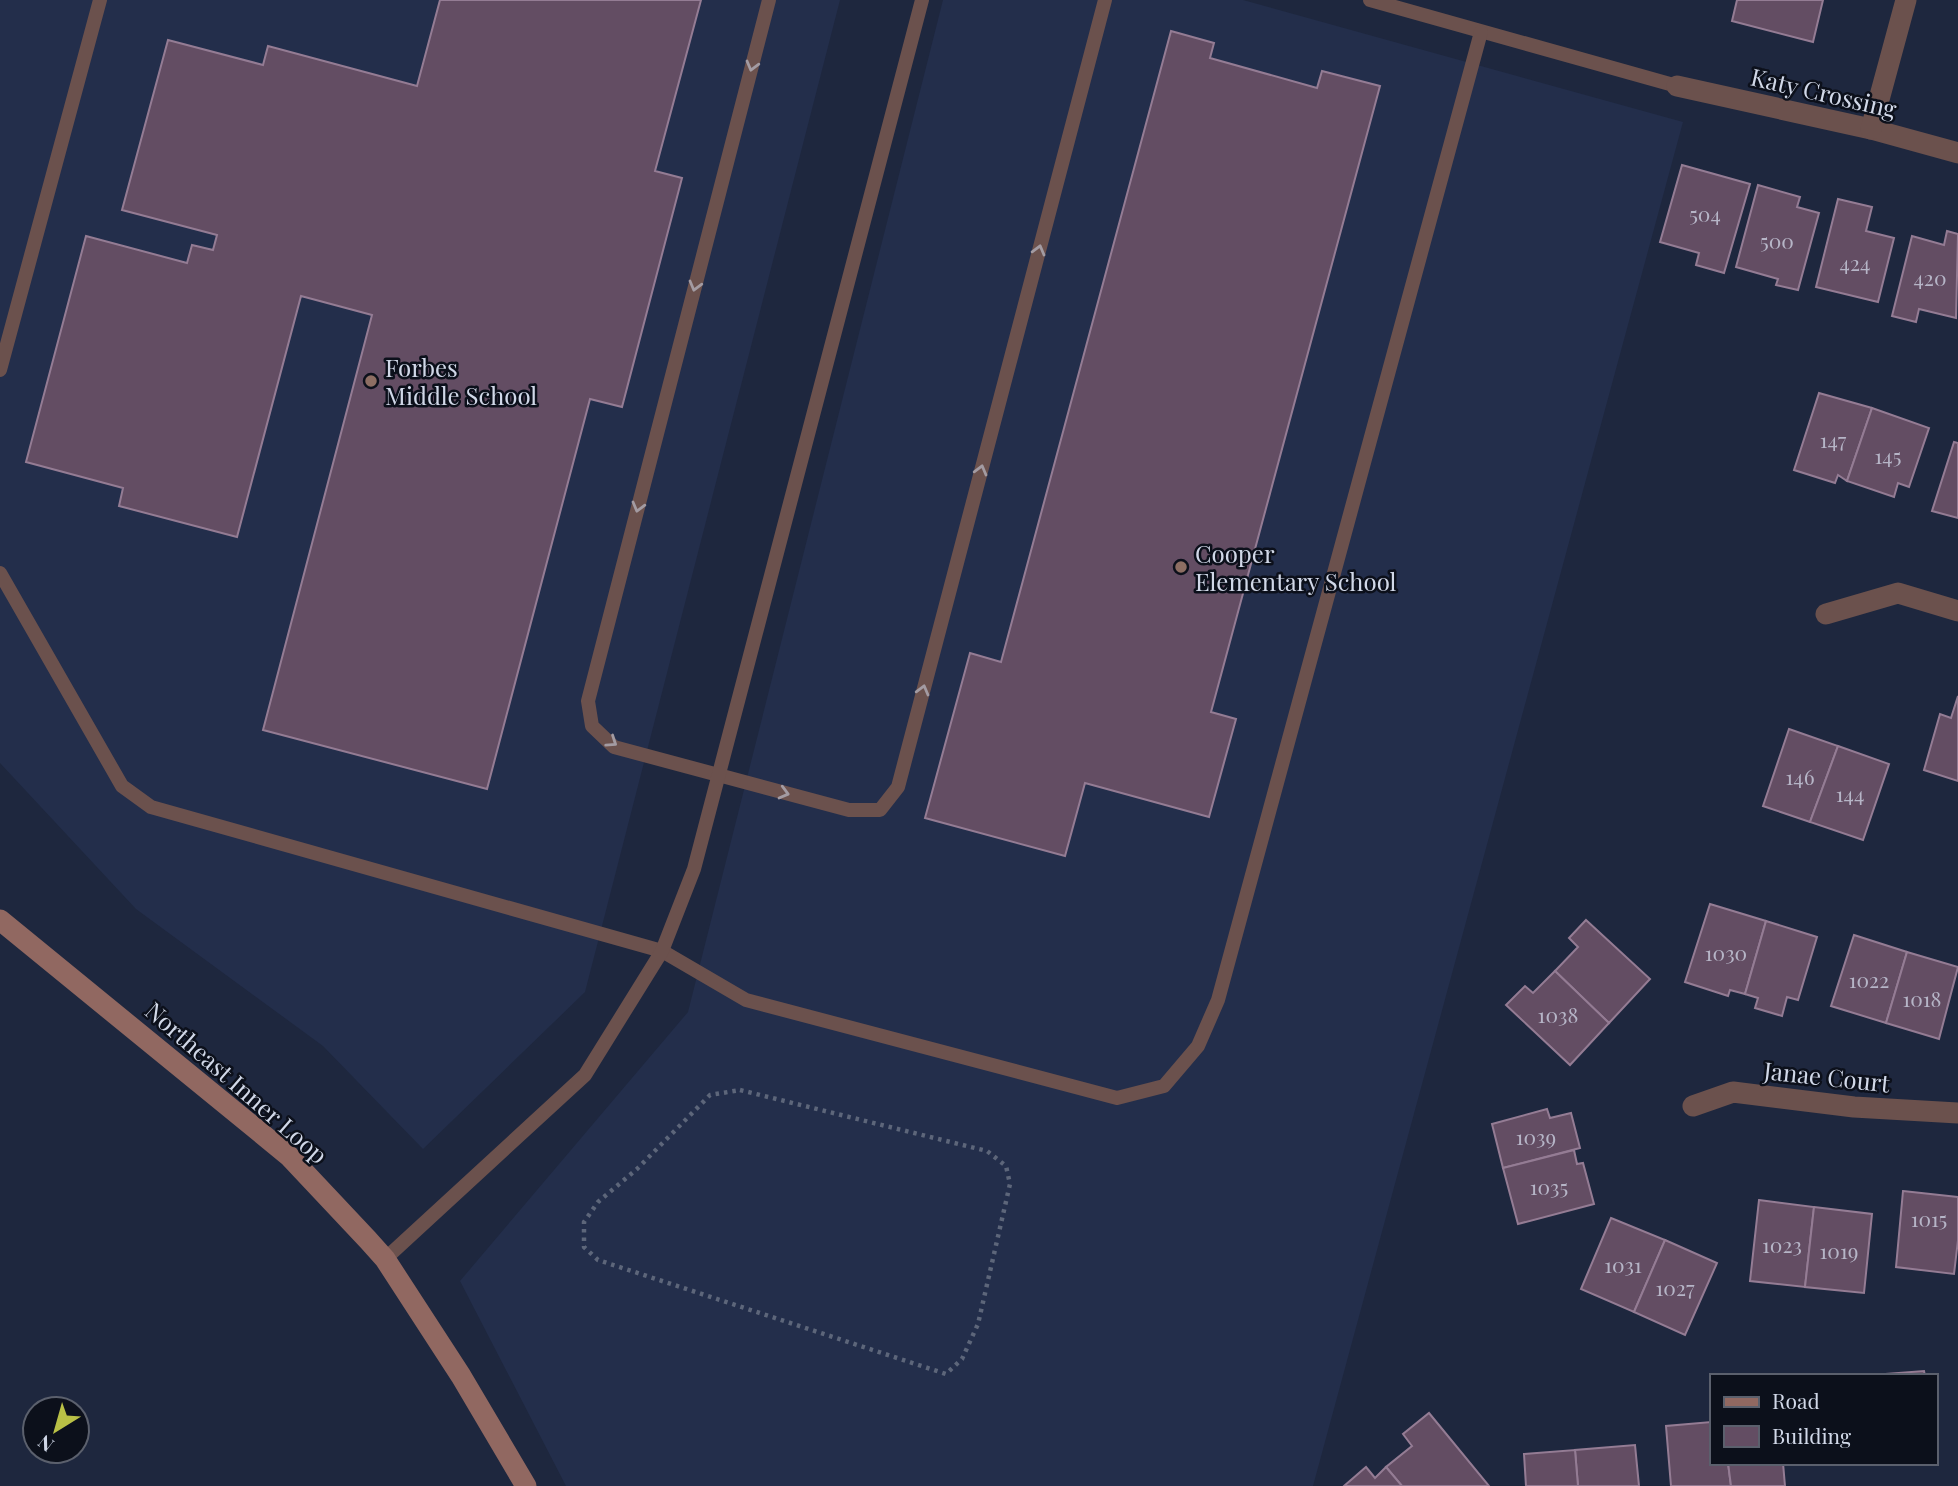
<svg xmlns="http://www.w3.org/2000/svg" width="1958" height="1486" viewBox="0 0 1958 1486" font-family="'Playfair Display',serif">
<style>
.built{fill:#232e4b}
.building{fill:#634d63;stroke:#947c94;stroke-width:2}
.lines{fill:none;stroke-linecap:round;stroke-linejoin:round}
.path{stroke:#5d667a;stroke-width:4.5;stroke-dasharray:3.5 5;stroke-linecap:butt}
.lane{stroke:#6b514d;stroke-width:14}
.street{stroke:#6b514d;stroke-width:21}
.secondary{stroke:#916861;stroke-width:21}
.oneway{stroke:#a39ba2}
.education-dot{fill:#8d6e63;stroke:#0c101b;stroke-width:2.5}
.labels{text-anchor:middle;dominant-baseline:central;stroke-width:5;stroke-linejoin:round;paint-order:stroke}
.number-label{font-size:21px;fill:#b6b5c7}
.street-label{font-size:24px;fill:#d1d8e8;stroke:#0c101b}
.poi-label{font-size:24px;fill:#d1d8e8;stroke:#0c101b;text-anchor:start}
</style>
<rect width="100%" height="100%" fill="#1e273e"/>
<!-- built -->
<g class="built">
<path d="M 0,0 L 840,0 L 585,992 L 423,1149 L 323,1046 L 136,909 L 0,763 Z"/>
<path d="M 943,0 L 1243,0 L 1683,122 L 1313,1486 L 566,1486 L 460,1281 L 688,1012 Z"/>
</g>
<!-- building -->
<g class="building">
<path d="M 440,0 L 701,0 L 655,171 L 682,178 L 622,407 L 590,399 L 487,789 L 263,730 L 372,315 L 301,296 L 237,537 L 119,506 L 123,488 L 26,462 L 86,236 L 187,263 L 192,245 L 213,250 L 217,235 L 122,210 L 168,40 L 263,65 L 268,46 L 417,86 Z"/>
<path d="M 1737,0 L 1823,0 L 1813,42 L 1732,21 Z"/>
<path d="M 1171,31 L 1214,43 L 1210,58 L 1317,88 L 1322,71 L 1380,86 L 1211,712 L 1236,719 L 1209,817 L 1085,783 L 1065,856 L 925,818 L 970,653 L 1001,662 Z"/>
<path d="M 1682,165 L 1750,184 L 1724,273 L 1696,265 L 1699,253 L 1660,242 Z"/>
<path d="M 1758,185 L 1800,197 L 1797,207 L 1819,213 L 1798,290 L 1776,285 L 1778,279 L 1736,267 Z"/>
<path d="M 1838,199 L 1872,207 L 1866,231 L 1894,238 L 1878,302 L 1816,287 Z"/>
<path d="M 1947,231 L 1958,234 L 1956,318 L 1919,309 L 1916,322 L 1892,316 L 1912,236 L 1944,245 Z"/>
<path d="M 1819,393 L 1872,408 L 1847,481 L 1838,475 L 1835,483 L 1794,470 Z"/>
<path d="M 1872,408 L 1929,428 L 1909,487 L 1898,483 L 1894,497 L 1847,481 Z"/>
<path d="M 1954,442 L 1958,443 L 1958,518 L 1932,511 Z"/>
<path d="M 1958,696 L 1958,781 L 1924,770 L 1940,714 L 1951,718 Z"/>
<path d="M 1789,729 L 1838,746 L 1810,822 L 1763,806 Z"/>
<path d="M 1838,746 L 1889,764 L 1863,840 L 1810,822 Z"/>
<path d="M 1710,904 L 1766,921 L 1745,994 L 1730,990 L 1728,996 L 1685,982 Z"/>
<path d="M 1586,920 L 1650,979 L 1609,1023 L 1555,971 L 1578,947 L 1569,938 Z"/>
<path d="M 1766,921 L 1817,937 L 1798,1000 L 1787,997 L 1782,1016 L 1755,1008 L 1758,998 L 1745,994 Z"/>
<path d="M 1854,935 L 1907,952 L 1886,1023 L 1831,1006 Z"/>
<path d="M 1907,952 L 1958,967 L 1939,1039 L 1886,1023 Z"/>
<path d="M 1555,971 L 1609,1023 L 1570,1065 L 1506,1005 L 1525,986 L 1533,993 Z"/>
<path d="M 1547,1109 L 1550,1118 L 1571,1113 L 1580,1148 L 1503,1168 L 1492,1124 Z"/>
<path d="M 1574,1150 L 1577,1164 L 1583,1163 L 1594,1204 L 1518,1224 L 1503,1168 Z"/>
<path d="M 1903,1191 L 1958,1197 L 1958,1240 L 1954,1274 L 1896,1267 Z"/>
<path d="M 1759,1200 L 1814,1207 L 1805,1287 L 1750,1281 Z"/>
<path d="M 1814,1207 L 1872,1214 L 1864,1293 L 1805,1287 Z"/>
<path d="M 1611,1218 L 1665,1240 L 1634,1312 L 1581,1289 Z"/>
<path d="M 1665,1240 L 1717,1263 L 1685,1335 L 1634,1312 Z"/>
<path d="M 1924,1371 L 1925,1376 L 1872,1376 L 1871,1375 Z"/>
<path d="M 1429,1413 L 1489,1486 L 1402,1486 L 1386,1467 L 1412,1446 L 1403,1434 Z"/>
<path d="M 1711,1422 L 1711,1463 L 1728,1463 L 1731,1486 L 1671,1486 L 1666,1426 Z"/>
<path d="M 1635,1445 L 1639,1486 L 1578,1486 L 1575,1450 Z"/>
<path d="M 1575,1450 L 1578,1486 L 1526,1486 L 1524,1454 Z"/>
<path d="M 1728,1463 L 1783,1463 L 1785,1486 L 1731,1486 Z"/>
<path d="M 1366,1467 L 1375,1478 L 1386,1467 L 1402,1486 L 1344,1486 Z"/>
</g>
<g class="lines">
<!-- path -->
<path class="path" d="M 740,1090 L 987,1151 L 1006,1166 L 1010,1184 L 978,1324 L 962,1359 L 946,1374 L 598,1260 L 584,1247 L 584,1222 L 598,1202 L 637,1169 L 710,1095 Z"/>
<!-- lane -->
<g class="lane">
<path d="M 769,0 L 588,701 L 592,726 L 614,747 L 849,810 L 880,810 L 898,787 L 1105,0"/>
<path d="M 1370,0 L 1677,86"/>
<path d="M 0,370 L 100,0"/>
<path d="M 0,573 L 122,786 L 151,807 L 662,951 L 746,1000 L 1117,1098 L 1164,1086 L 1198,1046 L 1218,1000 L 1481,32"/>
<path d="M 385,1259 L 585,1075 L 662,951 L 694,869 L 922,0"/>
</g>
<!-- street -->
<g class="street">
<path d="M 1677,86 L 1871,129 L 1958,153"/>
<path d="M 1871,129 L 1906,0"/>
<path d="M 1826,614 L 1898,593 L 1958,611"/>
<path d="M 1693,1106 L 1733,1092 L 1854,1107 L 1958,1113"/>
</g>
<!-- secondary -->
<path class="secondary" d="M 0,920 L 289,1156 L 368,1240 L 385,1259 L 461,1376 L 526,1486"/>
</g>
<!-- one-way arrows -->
<defs><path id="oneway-chevron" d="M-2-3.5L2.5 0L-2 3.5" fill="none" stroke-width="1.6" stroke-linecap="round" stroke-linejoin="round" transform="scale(1.75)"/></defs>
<g class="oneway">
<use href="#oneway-chevron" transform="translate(752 66) rotate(105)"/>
<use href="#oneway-chevron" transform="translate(1039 250) rotate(-75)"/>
<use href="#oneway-chevron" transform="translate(695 286) rotate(105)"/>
<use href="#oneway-chevron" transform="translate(981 470) rotate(-75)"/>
<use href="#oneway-chevron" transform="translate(638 507) rotate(105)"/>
<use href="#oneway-chevron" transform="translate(923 690) rotate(-75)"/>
<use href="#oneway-chevron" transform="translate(612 742) rotate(34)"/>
<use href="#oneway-chevron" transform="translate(784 793) rotate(15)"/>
</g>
<!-- markers -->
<g class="education-dot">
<circle cx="371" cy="381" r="7"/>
<circle cx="1181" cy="567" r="7"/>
</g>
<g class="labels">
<!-- number labels -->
<g class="number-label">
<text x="1705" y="213">504</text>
<text x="1777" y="240">500</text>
<text x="1855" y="262">424</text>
<text x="1930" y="277">420</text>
<text x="1833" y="439">147</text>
<text x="1888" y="455">145</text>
<text x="1800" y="776">146</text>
<text x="1850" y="793">144</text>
<text x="1726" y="952">1030</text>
<text x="1869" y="979">1022</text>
<text x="1922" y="998">1018</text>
<text x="1558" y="1014">1038</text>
<text x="1536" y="1136">1039</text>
<text x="1549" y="1186">1035</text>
<text x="1929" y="1218">1015</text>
<text x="1782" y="1244">1023</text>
<text x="1839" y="1250">1019</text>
<text x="1623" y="1264">1031</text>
<text x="1675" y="1287">1027</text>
</g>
<!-- street labels -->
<g class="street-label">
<text transform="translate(1824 92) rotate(13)">Katy Crossing</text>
<text transform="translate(1827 1076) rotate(6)">Janae Court</text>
<text transform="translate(237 1082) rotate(41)">Northeast Inner Loop</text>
</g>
<!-- poi labels -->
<g class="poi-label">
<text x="385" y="367">Forbes<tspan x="385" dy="28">Middle School</tspan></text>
<text x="1195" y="553">Cooper<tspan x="1195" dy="28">Elementary School</tspan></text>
</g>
</g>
<!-- legend -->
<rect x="1710" y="1374" width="228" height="91" fill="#0c101b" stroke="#5b606d" stroke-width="2"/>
<rect x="1724" y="1397" width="35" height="10" fill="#916861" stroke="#5b606d" stroke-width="2"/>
<text x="1772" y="1409" font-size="21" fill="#d1d8e8">Road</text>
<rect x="1724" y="1426" width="35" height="21" fill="#634d63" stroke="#5b606d" stroke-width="2"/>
<text x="1772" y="1444" font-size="21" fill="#d1d8e8">Building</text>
<!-- north arrow -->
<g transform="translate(56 1430) rotate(217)"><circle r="33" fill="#0c101b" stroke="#5b606d" stroke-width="2"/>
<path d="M0-5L12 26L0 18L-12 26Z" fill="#b9c046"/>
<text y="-10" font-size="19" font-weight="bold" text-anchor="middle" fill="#d1d8e8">N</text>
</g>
</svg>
